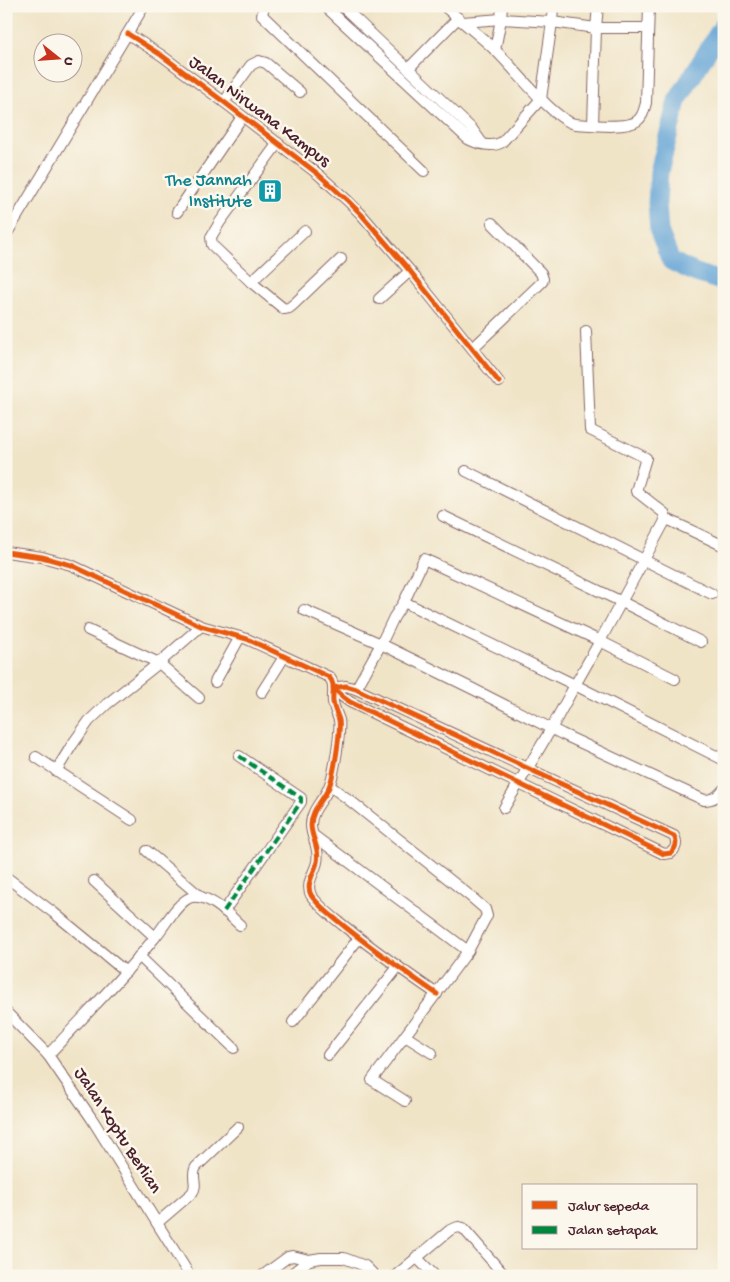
<svg xmlns="http://www.w3.org/2000/svg" width="730" height="1282" viewBox="0 0 730 1282" font-family="'Gochi Hand',sans-serif">
<style>
.lines{fill:none;stroke-linecap:round;stroke-linejoin:round}
.river{stroke:#62a3d5;stroke-width:19}
.minor-casing{stroke:#846462;stroke-width:12}
.minor{stroke:#fff;stroke-width:10}
.quiet{stroke:#00873e;stroke-width:4;stroke-dasharray:8 4;stroke-linecap:butt}
.cycleway-casing{stroke:#fbf7ec;stroke-width:8}
.cycleway{stroke:#e8590c;stroke-width:5}
.labels{text-anchor:middle;dominant-baseline:central;stroke-width:5;stroke-linejoin:round;paint-order:stroke}
.street-label{font-size:18px;fill:#4a1f2b;stroke:#fbf7ec}
.culture-label{font-size:18px;fill:#0d838f;stroke:#fbf7ec;text-anchor:end}
</style>
<rect width="100%" height="100%" fill="#fbf7ec"/>
<filter id="ink" filterUnits="userSpaceOnUse"><feTurbulence type="fractalNoise" baseFrequency=".02" numOctaves="2"/><feDisplacementMap in="SourceGraphic" scale="10" xChannelSelector="R" yChannelSelector="G"/><feConvolveMatrix kernelMatrix="1 2 1 2 8 2 1 2 1" color-interpolation-filters="sRGB"/></filter>
<filter id="wash" filterUnits="userSpaceOnUse"><feTurbulence type="fractalNoise" baseFrequency=".0096" numOctaves="4" result="noise"/><feDisplacementMap in="SourceGraphic" scale="20" xChannelSelector="R" yChannelSelector="G"/><feGaussianBlur stdDeviation="1.12" result="paint"/><feColorMatrix in="noise" values="0 0 0 0 0 0 0 0 0 0 0 0 0 0 0 0 0 1.4 0 .05"/><feComposite in="paint" operator="in"/></filter>
<g filter="url(#wash)">
<rect width="100%" height="100%" fill="#f0e4c7"/>
<g class="lines">
<!-- river -->
<path class="river" d="M 724,24 L 677,101 L 659,172 L 657,203 L 659,231 L 671,261 L 696,273 L 724,282"/>
</g>
</g>
<g filter="url(#ink)">
<g class="lines">
<defs>
<g id="minor">
<path d="M 264,6 L 262,15 L 424,171"/>
<path d="M 325,6 L 468,139 C 477,144 493,148 502,142 L 541,99 L 552,22 L 553,6"/>
<path d="M 342,6 L 472,129 L 482,143"/>
<path d="M 444,6 C 461,21 478,34 494,49 C 513,66 554,121 576,124 C 591,125 626,129 637,121 C 643,117 644,110 646,103 L 649,6"/>
<path d="M 463,22 L 501,19 L 552,22 L 596,28 L 648,28"/>
<path d="M 128,34 L 161,55 L 224,102 L 318,174 L 348,201 L 361,214 L 410,271 L 499,382"/>
<path d="M 495,50 L 501,19 L 502,6"/>
<path d="M 408,69 L 458,18"/>
<path d="M 224,102 L 251,65 L 259,61 L 266,63 L 300,92"/>
<path d="M 593,125 L 596,28 L 598,6"/>
<path d="M 278,143 L 220,222 L 211,237 L 212,245 L 251,282 L 284,309 L 289,308 L 294,304 L 341,259"/>
<path d="M 177,212 L 242,117"/>
<path d="M 6,235 L 144,6"/>
<path d="M 251,282 L 305,231"/>
<path d="M 379,299 L 410,271"/>
<path d="M 586,331 L 590,430 L 646,458 L 636,491 L 664,513 L 665,521"/>
<path d="M 473,348 L 542,282 L 543,279 L 541,273 L 492,223"/>
<path d="M 466,471 L 712,594"/>
<path d="M 443,516 L 622,602 L 701,642"/>
<path d="M 6,552 L 42,557 L 71,565 L 201,626 L 247,639 L 329,677 C 336,684 332,693 333,702 C 334,708 337,714 339,720 C 341,730 334,774 330,784 C 326,799 311,808 311,825 C 311,838 320,847 317,862 C 315,872 305,884 311,895 C 319,907 333,917 344,926 C 374,950 405,972 437,994"/>
<path d="M 404,602 L 575,685 L 724,760"/>
<path d="M 304,610 L 381,644 L 473,689 L 562,734 L 704,800 C 714,800 718,796 724,789"/>
<path d="M 88,630 L 159,663 L 199,698"/>
<path d="M 675,679 L 600,641 L 665,521 L 669,520 L 724,546"/>
<path d="M 215,682 L 240,637"/>
<path d="M 346,686 L 356,689 L 674,836 C 678,843 676,848 671,853 L 664,854 L 350,702 L 343,697 L 333,688 Z"/>
<path d="M 356,689 L 381,644 L 394,617 L 404,602 L 424,559 L 600,641 L 575,685 L 551,729 L 504,808"/>
<path d="M 262,692 L 284,657"/>
<path d="M 36,757 L 132,820"/>
<path d="M 56,771 L 72,745 L 89,721 L 107,704 L 159,663 L 201,626"/>
<path d="M 330,786 L 348,799 L 470,896 L 485,909 L 487,916 L 485,919 L 468,951 L 372,1080 L 405,1101"/>
<path d="M 313,835 L 468,951"/>
<path d="M 147,851 L 201,897"/>
<path d="M 6,877 L 54,913 L 126,972"/>
<path d="M 94,881 L 155,937"/>
<path d="M 224,911 L 301,802 L 301,798 L 239,756"/>
<path d="M 139,956 L 234,1048"/>
<path d="M 6,1012 L 48,1055 L 92,1119 L 190,1276"/>
<path d="M 293,1022 L 359,938"/>
<path d="M 405,1036 L 432,1053"/>
<path d="M 48,1055 C 84,1016 123,978 156,936 C 165,925 179,900 192,897 C 209,894 228,914 240,925"/>
<path d="M 328,1055 L 398,967"/>
<path d="M 157,1223 L 192,1193 C 199,1184 190,1177 196,1167 L 238,1127"/>
<path d="M 416,1257 L 435,1276"/>
<path d="M 262,1276 L 288,1257 L 293,1256 L 309,1260"/>
<path d="M 289,1276 L 309,1260 L 321,1258 L 344,1258 L 365,1266 L 375,1276"/>
<path d="M 395,1276 L 450,1230 L 458,1227 L 463,1228 L 505,1276"/>
</g>
</defs>
<!-- minor casing -->
<use href="#minor" class="minor-casing"/>
<!-- minor -->
<use href="#minor" class="minor"/>
<!-- quiet -->
<path class="quiet" d="M 224,911 L 301,802 L 301,798 L 239,756"/>
<defs>
<g id="cycleway">
<path d="M 128,34 L 161,55 L 224,102 L 318,174 L 348,201 L 361,214 L 410,271 L 499,382"/>
<path d="M 6,552 L 42,557 L 71,565 L 201,626 L 247,639 L 329,677 C 336,684 332,693 333,702 C 334,708 337,714 339,720 C 341,730 334,774 330,784 C 326,799 311,808 311,825 C 311,838 320,847 317,862 C 315,872 305,884 311,895 C 319,907 333,917 344,926 C 374,950 405,972 437,994"/>
<path d="M 346,686 L 356,689 L 674,836 C 678,843 676,848 671,853 L 664,854 L 350,702 L 343,697 L 333,688 Z"/>
</g>
</defs>
<!-- cycleway casing -->
<use href="#cycleway" class="cycleway-casing"/>
<!-- cycleway -->
<use href="#cycleway" class="cycleway"/>
</g>
</g>
<!-- icons -->
<defs>
<symbol id="building-square" viewBox="-11 -11 22 22"><rect x="-9" y="-9" width="18" height="18" rx="4" fill="#0f9aa8" stroke="#fbf7ec"/><path d="M-4-6H4V6H1V3H-1V6H-4ZM-2.5-4.3h1.7v1.8h-1.7ZM.8-4.3h1.7v1.8H.8ZM-2.5-1h1.7V.8h-1.7ZM.8-1h1.7V.8H.8Z" fill="#fff"/></symbol>
</defs>
<g fill-rule="evenodd">
<use href="#building-square" x="256" y="177" width="28" height="28"/>
</g>
<g class="labels">
<!-- street labels -->
<g class="street-label">
<text transform="translate(259 112) rotate(37)">Jalan Nirwana Kampus</text>
<text transform="translate(117 1131) rotate(57)">Jalan Koptu Berlian</text>
</g>
<!-- culture labels -->
<g class="culture-label">
<text x="252" y="181">The Jannah<tspan x="252" dy="21">Institute</tspan></text>
</g>
</g>
<!-- margin -->
<rect width="730" height="1282" fill="none" stroke="#fbf7ec" stroke-width="25"/>
<!-- legend -->
<rect x="522" y="1184" width="175" height="65" fill="#fbf7ec" stroke="#b4a19f"/>
<rect x="532" y="1201" width="25" height="8" fill="#e8590c" stroke="#b4a19f"/>
<text x="568" y="1210" font-size="15" fill="#4a1f2b">Jalur sepeda</text>
<rect x="532" y="1226" width="25" height="8" fill="#00873e" stroke="#b4a19f"/>
<text x="568" y="1234" font-size="15" fill="#4a1f2b">Jalan setapak</text>
<!-- north arrow -->
<g transform="translate(58 58) rotate(107)"><circle r="24" fill="#fbf7ec" stroke="#b4a19f"/>
<path d="M0-4L9 19L0 12L-9 19Z" fill="#c8321e"/>
<text y="-8" font-size="14" font-weight="bold" text-anchor="middle" fill="#4a1f2b">U</text>
</g>
</svg>
